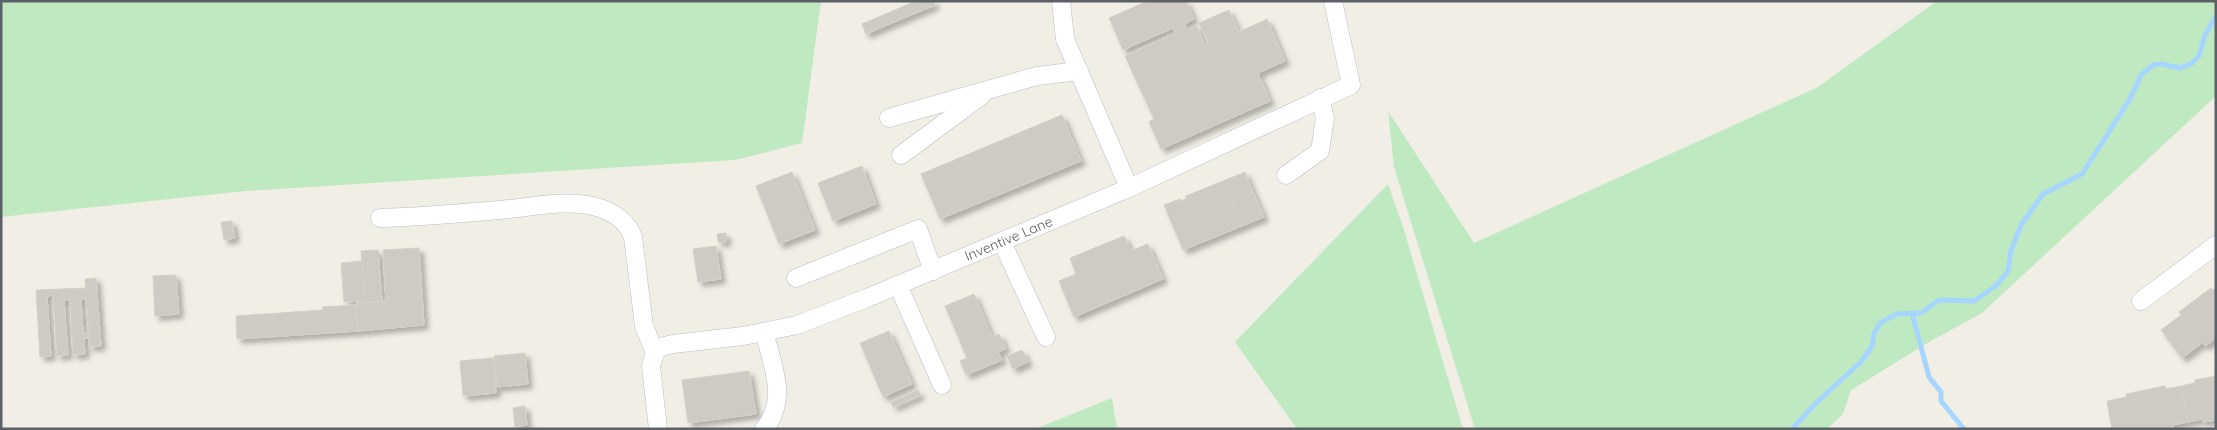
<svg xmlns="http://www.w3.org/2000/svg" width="2217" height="430" viewBox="0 0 2217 430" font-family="Quicksand,sans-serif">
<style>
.green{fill:#bfeac1}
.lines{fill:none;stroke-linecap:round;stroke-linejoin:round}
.stream{stroke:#a6d5ff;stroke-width:5}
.building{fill:#cdcbc3;stroke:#d6d0c2;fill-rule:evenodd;filter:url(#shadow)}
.minor-casing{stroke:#bcbec5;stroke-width:19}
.minor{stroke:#fff;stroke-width:18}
.labels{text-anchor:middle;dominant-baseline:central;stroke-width:4.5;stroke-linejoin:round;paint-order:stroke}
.street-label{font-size:14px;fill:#5c6067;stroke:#fff}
</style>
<defs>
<filter id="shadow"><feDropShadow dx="4.5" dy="4.5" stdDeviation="2.5" flood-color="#0004"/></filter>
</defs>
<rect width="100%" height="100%" fill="#f0eee5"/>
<!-- green -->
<g class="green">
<path d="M 1,1 L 821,1 L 802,143 L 735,160 L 245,191 L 1,217 Z"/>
<path d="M 1937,1 L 2216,1 L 2216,96 L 1982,313 L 1929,342 L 1851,390 L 1843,414 L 1827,429 L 1475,429 L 1394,167 L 1388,111 L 1474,243 L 1818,87 Z"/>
<path d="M 1388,184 L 1404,230 L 1463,429 L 1297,429 L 1235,342 Z"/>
<path d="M 1112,398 L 1117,429 L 1035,429 Z"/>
</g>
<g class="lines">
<!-- stream -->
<g class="stream">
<path d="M 1912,313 L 1929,377 L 1941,392 L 1941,401 L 1964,429"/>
<path d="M 1792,429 L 1818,401 L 1862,361 L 1872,346 L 1874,334 L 1880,323 L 1897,314 L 1921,313 L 1939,300 L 1974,301 L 1997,285 L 2008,271 L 2011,251 L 2021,225 L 2043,194 L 2082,174 L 2130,99 L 2141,75 L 2153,65 L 2161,64 L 2180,68 L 2191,64 L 2199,56 L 2205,35 L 2216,16"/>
</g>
</g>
<!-- building -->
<g class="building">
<path d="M 916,1 L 934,1 L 935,5 L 866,34 L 862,24 Z"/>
<path d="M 1148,1 L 1186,1 L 1194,19 L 1185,24 L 1187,29 L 1196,25 L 1205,45 L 1209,44 L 1199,23 L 1229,10 L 1239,32 L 1267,19 L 1285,61 L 1258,73 L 1270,101 L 1161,149 L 1149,122 L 1154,119 L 1125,56 L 1175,33 L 1173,28 L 1123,50 L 1109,18 Z"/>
<path d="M 1062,115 L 1081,161 L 940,219 L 921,174 Z"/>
<path d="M 862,166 L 876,204 L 833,221 L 818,183 Z"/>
<path d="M 792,172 L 815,230 L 779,244 L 756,186 Z"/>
<path d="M 1245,172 L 1253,192 L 1234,200 L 1235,203 L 1232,204 L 1242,226 L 1183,250 L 1164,205 L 1180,199 L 1181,201 L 1186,199 L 1186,196 Z"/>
<path d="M 1253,192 L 1264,217 L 1242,226 L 1232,204 L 1235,203 L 1234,200 Z"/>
<path d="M 232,221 L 235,238 L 224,240 L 221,222 Z"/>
<path d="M 726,233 L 726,242 L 718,242 L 717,234 Z"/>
<path d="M 1124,236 L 1131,251 L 1148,244 L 1163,279 L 1074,317 L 1059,281 L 1076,274 L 1070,258 Z"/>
<path d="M 716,246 L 721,279 L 698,282 L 693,249 Z"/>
<path d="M 419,248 L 424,325 L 358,331 L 356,303 L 386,301 L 383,250 Z"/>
<path d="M 378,250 L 382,301 L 364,302 L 361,251 Z"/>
<path d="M 362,261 L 364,301 L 344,302 L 341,263 Z"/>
<path d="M 176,275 L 179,314 L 155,316 L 153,276 Z"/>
<path d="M 96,278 L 101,346 L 89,347 L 89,338 L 84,338 L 85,354 L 73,355 L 70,300 L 64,300 L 68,355 L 57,356 L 53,295 L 47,296 L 51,356 L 40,357 L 36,290 L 86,288 L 85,279 ZM 81,299 L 86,299 L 89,333 L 83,333 Z"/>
<path d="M 2211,288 L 2213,290 L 2216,288 L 2216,338 L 2205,346 L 2202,343 L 2182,358 L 2161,330 L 2181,315 L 2179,312 Z"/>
<path d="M 974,294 L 992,337 L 999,334 L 1006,349 L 998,352 L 1002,360 L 966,375 L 960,361 L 967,358 L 945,306 Z"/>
<path d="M 356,305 L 358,331 L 237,339 L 236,316 L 323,310 L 322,307 Z"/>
<path d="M 889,331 L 912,384 L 883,397 L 860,343 Z"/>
<path d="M 1022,350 L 1028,362 L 1013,369 L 1007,356 Z"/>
<path d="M 525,353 L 528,384 L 497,387 L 494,356 Z"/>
<path d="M 493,358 L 496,393 L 463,396 L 460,361 Z"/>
<path d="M 749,371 L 756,414 L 688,423 L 682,380 Z"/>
<path d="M 2216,376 L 2216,420 L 2203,422 L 2202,419 L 2188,422 L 2181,386 L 2195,383 L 2195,380 Z"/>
<path d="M 2165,386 L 2166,389 L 2181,386 L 2188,422 L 2173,425 L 2173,428 L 2171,429 L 2112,429 L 2107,401 L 2127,397 L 2126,394 Z"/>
<path d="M 918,390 L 920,395 L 893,407 L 891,402 Z"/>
<path d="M 525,406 L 527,425 L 515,427 L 513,408 Z"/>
</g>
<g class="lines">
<defs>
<g id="minor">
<path d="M 1061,1 L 1065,39 L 1129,188"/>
<path d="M 889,118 L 1037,76 L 1079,71"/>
<path d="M 901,155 L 981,96"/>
<path d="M 1286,175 L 1320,151 L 1325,118 L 1320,98"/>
<path d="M 380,218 C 423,217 466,213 509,209 C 538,206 572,199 600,208 C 615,213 628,223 633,237 L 644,326 L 655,353"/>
<path d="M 1002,242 L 1046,337"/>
<path d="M 796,278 L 918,229 L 933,271"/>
<path d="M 898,285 L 942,385"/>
<path d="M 2141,301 L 2216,245"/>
<path d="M 764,332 C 772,363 789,401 764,429"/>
<path id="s1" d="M 658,429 L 651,366 L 655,353 L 661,347 L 673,344 L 743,336 L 797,325 L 867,298 L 1129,188 L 1351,85 L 1333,1"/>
</g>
</defs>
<!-- minor casing -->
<use href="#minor" class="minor-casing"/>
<!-- minor -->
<use href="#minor" class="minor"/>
</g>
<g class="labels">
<!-- street labels -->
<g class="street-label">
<text stroke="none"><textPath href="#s1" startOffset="452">Inventive Lane</textPath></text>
</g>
</g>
<!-- border -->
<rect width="2217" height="430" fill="none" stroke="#5c6067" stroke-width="5"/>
</svg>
